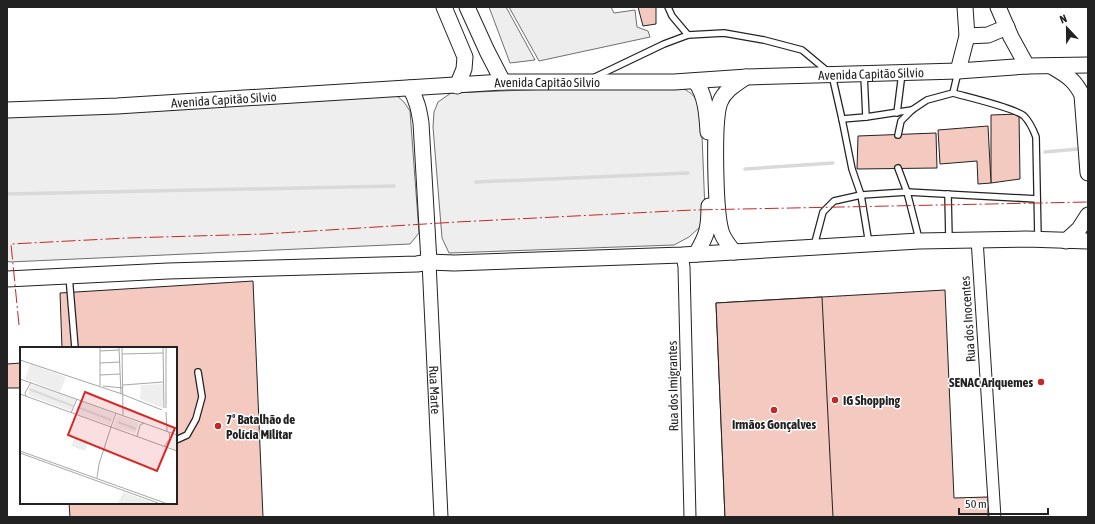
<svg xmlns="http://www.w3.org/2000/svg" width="1095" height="524" viewBox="0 0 1095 524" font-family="'Asap Condensed',sans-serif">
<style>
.green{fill:#eee;stroke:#6f6f6f}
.parking{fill:#ededed;stroke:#6f6f6f}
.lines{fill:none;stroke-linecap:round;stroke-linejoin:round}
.stream{stroke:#d9d9d9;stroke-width:3.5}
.building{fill:#f3c9c0;stroke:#222}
.service-casing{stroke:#222;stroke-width:8}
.minor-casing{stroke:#222;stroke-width:13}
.tertiary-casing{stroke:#222;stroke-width:15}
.secondary-casing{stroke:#222;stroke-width:17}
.service{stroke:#fff;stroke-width:5.5}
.minor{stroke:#fff;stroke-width:11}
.tertiary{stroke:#fff;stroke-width:13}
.secondary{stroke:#fff;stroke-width:15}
.power{stroke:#c62828;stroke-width:1;stroke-dasharray:14 3 2 3;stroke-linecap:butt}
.poi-dot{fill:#c62828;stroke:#fff;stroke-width:1.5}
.labels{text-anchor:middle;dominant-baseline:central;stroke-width:3;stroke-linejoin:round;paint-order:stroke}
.street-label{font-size:13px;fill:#222;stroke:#fff}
.poi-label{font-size:13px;font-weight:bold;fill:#222;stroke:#fff;text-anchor:start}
.inset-river{fill:none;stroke:#d9d9d9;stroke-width:2}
.inset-road{fill:none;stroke:#a7a7a7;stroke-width:1}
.view{fill:#d62828;fill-opacity:0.15;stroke:#d62828;stroke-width:2}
.inset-edge{fill:none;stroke:#222;stroke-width:2}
</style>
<rect width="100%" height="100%" fill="#fff"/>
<!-- green -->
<g class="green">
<path d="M 489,7 L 506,7 L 535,60 L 510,63 Z"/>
<path d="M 676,84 C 690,93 695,93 701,110 L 705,211 L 700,227 L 689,237 L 674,245 L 449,253 L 442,238 L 433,127 L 434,112 L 438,102 L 451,93 Z"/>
<path d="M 396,95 L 404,102 L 410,111 L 419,233 L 410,244 L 9,262 L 7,260 L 7,116 Z"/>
</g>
<!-- parking -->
<path class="parking" d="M 509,7 L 611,7 L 614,13 L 635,10 L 637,27 L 648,31 L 650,37 L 539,61 Z"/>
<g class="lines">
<!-- stream -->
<g class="stream">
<path d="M 1045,152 L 1078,149"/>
<path d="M 745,169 L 833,163"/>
<path d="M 476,182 L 688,173"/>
<path d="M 7,194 L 394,186"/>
</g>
</g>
<!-- building -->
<g class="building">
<path d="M 638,7 L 656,7 L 656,24 L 643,26 Z"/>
<path d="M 1019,114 L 1020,179 L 991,183 L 991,115 Z"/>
<path d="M 988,126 L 991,183 L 978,184 L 977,161 L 940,164 L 938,130 Z"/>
<path d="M 936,133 L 937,168 L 857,169 L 858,136 Z"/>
<path d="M 253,281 L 263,517 L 70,517 L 69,503 L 176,503 L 176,348 L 62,348 L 60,293 Z"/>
<path d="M 945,290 L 954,498 L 988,497 L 988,517 L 725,517 L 716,303 Z"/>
<path d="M 822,297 L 833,517 L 725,517 L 716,303 Z"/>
<path d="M 21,363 L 21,388 L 7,388 L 7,364 Z"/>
</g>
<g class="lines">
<defs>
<g id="service">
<path d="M 668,7 L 672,16 L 688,35"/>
<path d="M 864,75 L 866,117"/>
<path d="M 595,77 L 664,44 L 688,35 L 724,33 L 764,40 L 802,50 L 832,75 L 842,119"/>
<path d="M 953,93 C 967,97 1015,108 1024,116 C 1030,122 1033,129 1036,137 L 1038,239"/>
<path d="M 897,113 L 902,73"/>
<path d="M 898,135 L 901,121 L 912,110 L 927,100 L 953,93 L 958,72"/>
<path d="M 898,168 L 907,192 L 919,239"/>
<path d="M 948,194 L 949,240"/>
<path d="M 869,244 L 861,195 L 852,169 L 842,119 L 866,117 L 912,110"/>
<path d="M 814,246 L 823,212 L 834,201 L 861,195 L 907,192 L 1037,199"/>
<path d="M 69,276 L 75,348"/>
<path d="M 176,440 L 187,435 L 196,419 L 202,397 L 198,372"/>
</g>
<g id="minor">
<path d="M 977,239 L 995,517"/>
<path d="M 682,255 L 684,267 L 690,517"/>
</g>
<g id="tertiary">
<path id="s1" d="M 429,262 L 441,517"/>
</g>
<g id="secondary">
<path d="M 444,7 L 465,57 L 464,69 L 457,86"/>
<path d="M 467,7 L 487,51 L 503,82"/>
<path d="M 998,7 L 1011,37 L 1027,66"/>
<path d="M 967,36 L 988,35 L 1007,27"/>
<path d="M 1051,66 C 1066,75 1074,79 1082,95 L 1088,173"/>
<path d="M 958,71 L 967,36 L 965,7"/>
<path d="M 695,81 C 706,95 707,115 708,132"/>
<path d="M 410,88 C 417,100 419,110 421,123 L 429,262"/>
<path id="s2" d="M 7,110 L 117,106 L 503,82 L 674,82 L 747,77 L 958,71 L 1027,66 L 1088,65"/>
<path d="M 1066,241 L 1079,229 L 1088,215"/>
<path d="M 734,252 C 730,247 725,241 722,234 C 715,216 713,120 720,102 C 725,90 736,84 746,77"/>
<path d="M 696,254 C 707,235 709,229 709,206"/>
<path d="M 7,279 L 168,271 L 417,264 L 429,262 L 454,263 L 682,255 L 919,241 L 1026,239 L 1088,241"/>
</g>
</defs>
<!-- service casing -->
<use href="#service" class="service-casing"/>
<!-- minor casing -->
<use href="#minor" class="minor-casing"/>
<!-- tertiary casing -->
<use href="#tertiary" class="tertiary-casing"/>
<!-- secondary casing -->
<use href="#secondary" class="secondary-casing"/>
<!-- service -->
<use href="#service" class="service"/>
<!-- minor -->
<use href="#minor" class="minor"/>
<!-- tertiary -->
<use href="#tertiary" class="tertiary"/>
<!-- secondary -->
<use href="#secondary" class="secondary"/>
<!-- power -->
<path class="power" d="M 19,325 L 11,244 L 127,238 L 264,234 L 457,222 L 693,210 L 1088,202"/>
</g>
<!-- markers -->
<g class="poi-dot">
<circle cx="1041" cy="382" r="4"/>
<circle cx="835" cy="400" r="4"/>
<circle cx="774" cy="410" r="4"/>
<circle cx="218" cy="426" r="4"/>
</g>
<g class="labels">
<!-- street labels -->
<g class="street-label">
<text stroke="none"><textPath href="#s2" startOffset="865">Avenida Capitão Silvio</textPath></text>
<text stroke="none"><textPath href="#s2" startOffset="541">Avenida Capitão Silvio</textPath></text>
<text stroke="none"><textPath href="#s2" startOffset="217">Avenida Capitão Silvio</textPath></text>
<text transform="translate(968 319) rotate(-94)">Rua dos Inocentes</text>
<text transform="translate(673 386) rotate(-91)">Rua dos Imigrantes</text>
<text stroke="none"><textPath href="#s1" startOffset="128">Rua Marte</textPath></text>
</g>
<!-- poi labels -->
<g class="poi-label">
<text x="1033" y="382" text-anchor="end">SENAC Ariquemes</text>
<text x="843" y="400">IG Shopping</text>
<text x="226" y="419">7º Batalhão de<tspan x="226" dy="15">Polícia Militar</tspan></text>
<text x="774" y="424" text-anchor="middle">Irmãos Gonçalves</text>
</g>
</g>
<!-- overview -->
<g transform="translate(20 347)">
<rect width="157" height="157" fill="#fff"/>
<path d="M 10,17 L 46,30 L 40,45 L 5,32 ZM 11,37 L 56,52 L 51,64 L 8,48 ZM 143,37 L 143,61 L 120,52 L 121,38 ZM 61,54 L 95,67 L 90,78 L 57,67 ZM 97,68 L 119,76 L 115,86 L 93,80 ZM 155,87 L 157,88 L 157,104 L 150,101 L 149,98 ZM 55,90 L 69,94 L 65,104 L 51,99 ZM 103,145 L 134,156 L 98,156 Z" fill="#eee"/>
<path class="inset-river" d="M 9,42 L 53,59M 57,60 L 91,73M 98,75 L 116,82"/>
<path class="inset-road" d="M 80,1 L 80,39M 99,1 L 101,47M 102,1 L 103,68M 143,1 L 144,61M 146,1 L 146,61M 80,4 L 99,3M 102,7 L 143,6M 0,13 L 99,46 L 142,63M 80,16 L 100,15M 80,28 L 100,27M 0,32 L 157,88M 103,38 L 143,35M 83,39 L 103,41M 0,47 L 157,104M 6,49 L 5,46 L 11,35M 146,65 L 147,84M 51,66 L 57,52M 91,80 L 96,66M 117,90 L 120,78 L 124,76M 144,100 L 150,91 L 149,85M 0,104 L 145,156M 0,106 L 138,156M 77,131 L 79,117 L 91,80"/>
<path class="view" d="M 65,45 L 155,81 L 137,124 L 48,88 Z"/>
<rect width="157" height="157" class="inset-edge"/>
</g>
<!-- border -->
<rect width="1095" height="524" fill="none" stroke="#222222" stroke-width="16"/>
<!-- north arrow -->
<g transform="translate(1067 28) rotate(338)" stroke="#ffffff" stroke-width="3" paint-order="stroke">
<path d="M0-3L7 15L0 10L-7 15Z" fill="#222222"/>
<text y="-6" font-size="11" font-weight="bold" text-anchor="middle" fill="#222222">N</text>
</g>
<!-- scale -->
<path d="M959 508v6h89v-6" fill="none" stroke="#222222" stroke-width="2"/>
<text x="965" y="508" font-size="12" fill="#222222" stroke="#ffffff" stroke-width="3" paint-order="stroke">50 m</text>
</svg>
